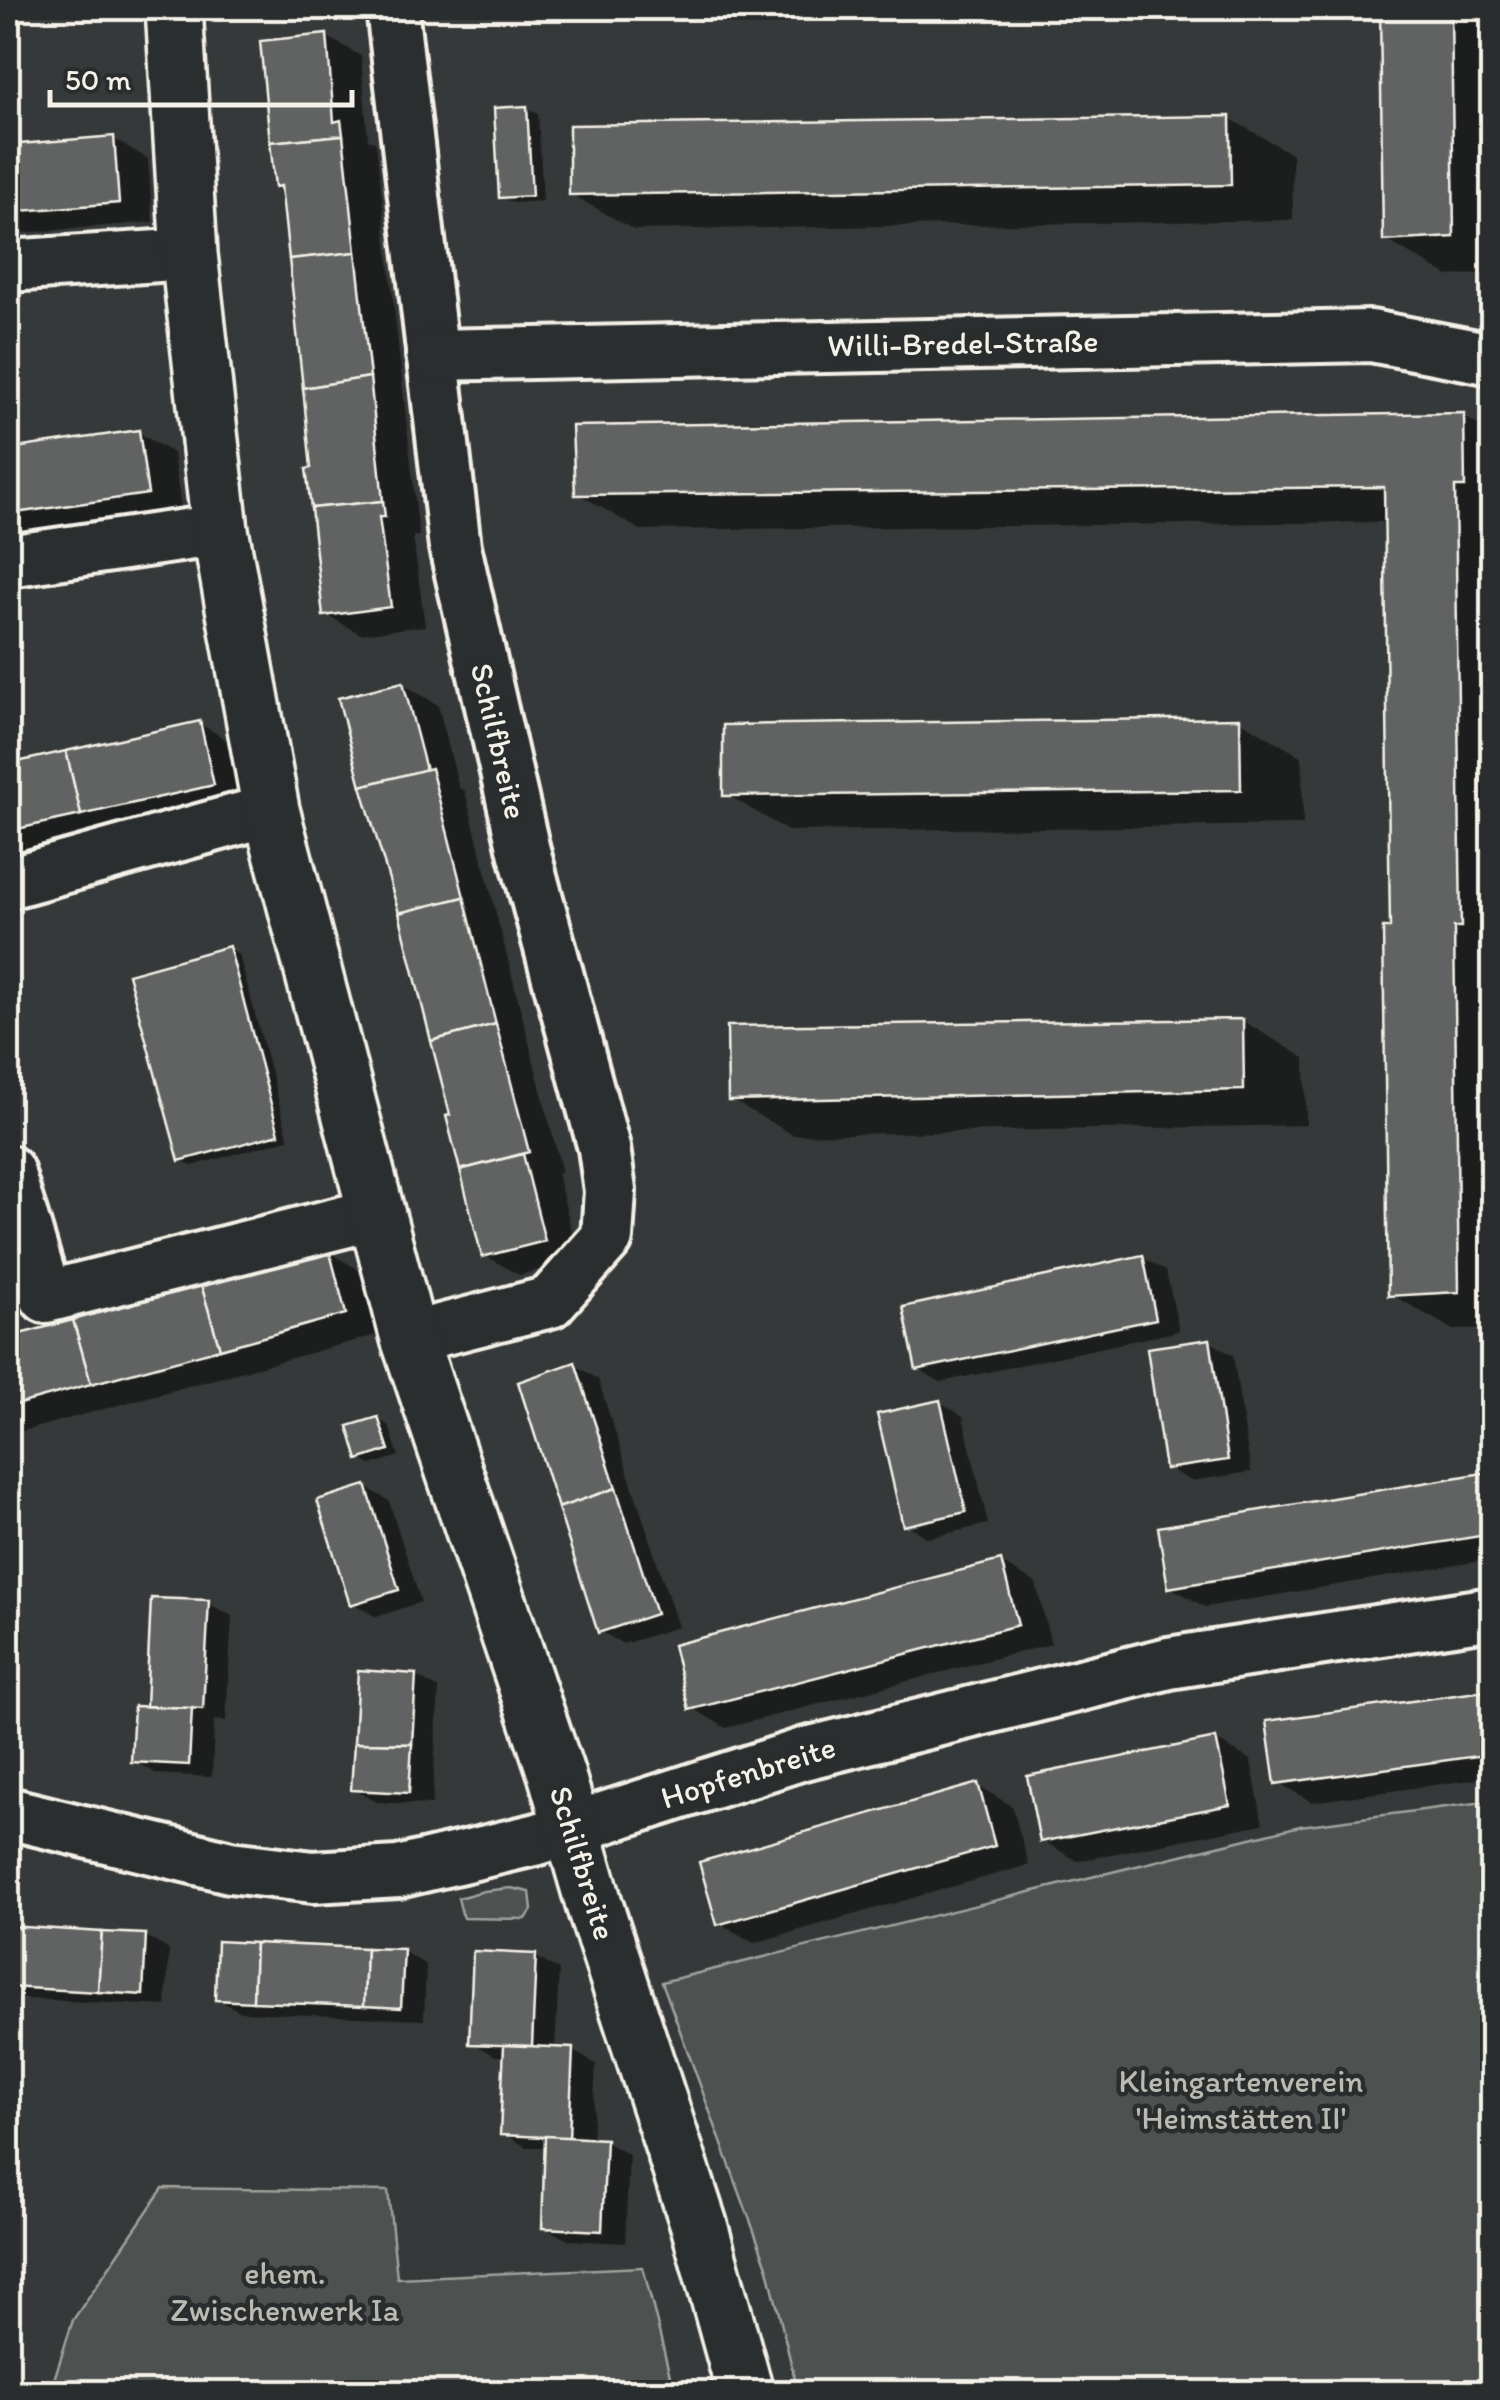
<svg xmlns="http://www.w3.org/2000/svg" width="1500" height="2400" viewBox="0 0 1500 2400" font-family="Itim,sans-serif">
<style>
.green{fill:#4e514f;stroke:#a1a19c;stroke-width:2.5}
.shadow{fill:#0007}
.building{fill:#616362;stroke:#f4f1e8;stroke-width:2.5}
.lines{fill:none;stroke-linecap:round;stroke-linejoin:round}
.minor-casing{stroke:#f4f1e8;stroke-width:58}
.major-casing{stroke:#f4f1e8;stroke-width:62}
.minor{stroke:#2a2d2e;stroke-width:50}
.major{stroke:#2a2d2e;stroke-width:55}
.labels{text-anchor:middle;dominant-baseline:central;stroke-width:9;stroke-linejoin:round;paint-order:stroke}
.street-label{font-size:32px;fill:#f4f1e8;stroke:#2a2d2e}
.park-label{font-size:32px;fill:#bab9b2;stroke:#2a2d2e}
</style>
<rect width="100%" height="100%" fill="#363939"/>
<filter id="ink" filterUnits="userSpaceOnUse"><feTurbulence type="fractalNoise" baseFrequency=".01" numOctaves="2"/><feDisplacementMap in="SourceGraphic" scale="20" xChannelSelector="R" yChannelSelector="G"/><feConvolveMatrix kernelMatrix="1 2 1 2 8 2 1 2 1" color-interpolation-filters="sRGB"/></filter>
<g filter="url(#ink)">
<!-- green -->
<g class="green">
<path d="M 1492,1801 L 1492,2392 L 798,2392 L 768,2269 L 662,1982 L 1300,1826 Z"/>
<path d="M 511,1888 L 530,1892 L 532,1910 L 526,1919 L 463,1918 L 458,1898 L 484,1891 Z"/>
<path d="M 163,2188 L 388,2191 L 397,2278 L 643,2267 L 674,2392 L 50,2392 L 73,2320 Z"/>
</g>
<!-- shadow -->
<g class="shadow">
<path d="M 1382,8 L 1492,8 L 1492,273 L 1448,276 L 1386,240 Z"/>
<path d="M 326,36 L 361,56 L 368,139 L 376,143 L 419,536 L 413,536 L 425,626 L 360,634 L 325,614 L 314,471 L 284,190 L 277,185 Z"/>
<path d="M 527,108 L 538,114 L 543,201 L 513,203 L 502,197 Z"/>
<path d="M 1229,118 L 1292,154 L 1293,220 L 634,230 L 571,194 Z"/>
<path d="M 113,138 L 148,159 L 153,222 L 8,234 L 8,147 Z"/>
<path d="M 1463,416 L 1492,433 L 1492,1329 L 1453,1330 L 1391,1294 L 1392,930 L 1387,522 L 640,530 L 578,494 Z"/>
<path d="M 139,433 L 173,453 L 182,513 L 8,538 L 8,452 Z"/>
<path d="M 403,684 L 438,705 L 459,788 L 465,791 L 562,1172 L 557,1173 L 579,1260 L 519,1275 L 484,1255 L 449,1118 L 453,1117 Z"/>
<path d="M 1239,720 L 1302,757 L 1303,825 L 788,831 L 726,794 Z"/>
<path d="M 200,724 L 234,744 L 248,805 L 8,858 L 8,766 Z"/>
<path d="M 228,949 L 239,955 L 289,1139 L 192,1166 L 181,1160 Z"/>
<path d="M 1243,1021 L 1305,1058 L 1306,1125 L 793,1135 L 730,1099 Z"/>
<path d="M 328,1252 L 363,1272 L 380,1334 L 8,1435 L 8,1340 Z"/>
<path d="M 1143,1258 L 1166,1271 L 1179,1331 L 941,1382 L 918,1369 Z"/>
<path d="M 1209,1341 L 1233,1355 L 1251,1472 L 1191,1481 L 1167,1468 Z"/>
<path d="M 575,1365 L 598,1379 L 678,1627 L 623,1644 L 600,1631 Z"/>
<path d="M 940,1402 L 963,1416 L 988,1524 L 928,1538 L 905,1524 Z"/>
<path d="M 378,1419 L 389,1426 L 399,1456 L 371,1465 L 360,1459 Z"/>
<path d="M 1489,1475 L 1492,1477 L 1492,1559 L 1205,1607 L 1170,1587 Z"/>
<path d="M 366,1487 L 389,1501 L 421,1602 L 376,1617 L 353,1603 Z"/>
<path d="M 8,1559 L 19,1565 L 12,1668 L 8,1668 Z"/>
<path d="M 1001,1563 L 1036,1583 L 1051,1644 L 726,1728 L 692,1708 Z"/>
<path d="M 154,1600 L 208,1603 L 232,1616 L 226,1721 L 214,1720 L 212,1777 L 157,1774 L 133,1760 L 149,1709 Z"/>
<path d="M 416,1676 L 439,1689 L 432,1805 L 377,1802 L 353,1789 Z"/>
<path d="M 1492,1692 L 1492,1777 L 1312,1802 L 1277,1782 L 1269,1723 Z"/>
<path d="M 1216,1740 L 1251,1760 L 1263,1824 L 1077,1861 L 1042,1840 Z"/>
<path d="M 978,1786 L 1012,1806 L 1029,1865 L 754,1943 L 719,1923 Z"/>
<path d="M 8,1929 L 146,1936 L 169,1950 L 166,2006 L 8,1998 Z"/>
<path d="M 403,1951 L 426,1965 L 424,2020 L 241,2012 L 217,1999 Z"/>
<path d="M 536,1957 L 559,1970 L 555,2050 L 573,2051 L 596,2064 L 592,2141 L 606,2142 L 629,2155 L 625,2243 L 568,2240 L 544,2227 L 548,2147 L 526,2147 L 503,2133 L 506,2056 L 495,2056 L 472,2042 Z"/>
</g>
<!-- building -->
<g class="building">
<path d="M 1380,8 L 1451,8 L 1454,237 L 1383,241 Z"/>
<path d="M 327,34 L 334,122 L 341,120 L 343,135 L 270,142 L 260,41 Z"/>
<path d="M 527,106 L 532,196 L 499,198 L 494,108 Z"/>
<path d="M 1230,116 L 1231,185 L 569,195 L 569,125 Z"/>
<path d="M 343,135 L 356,252 L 289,259 L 281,186 L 275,187 L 270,142 Z"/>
<path d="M 114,136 L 119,203 L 8,212 L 8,145 Z"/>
<path d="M 356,252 L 370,377 L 303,388 L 289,259 Z"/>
<path d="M 370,377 L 383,501 L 311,508 L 306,469 L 311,468 L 303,388 Z"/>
<path d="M 1464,413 L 1465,487 L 1455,487 L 1461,927 L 1454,927 L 1459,1292 L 1388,1296 L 1383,928 L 1390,928 L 1384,487 L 575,495 L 572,426 Z"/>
<path d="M 139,430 L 148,494 L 8,514 L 8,449 Z"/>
<path d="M 383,501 L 385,517 L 379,517 L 391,607 L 323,616 L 311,508 Z"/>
<path d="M 403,682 L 426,770 L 361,786 L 338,698 Z"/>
<path d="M 1240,718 L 1241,790 L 723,796 L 723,725 Z"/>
<path d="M 200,721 L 214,785 L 81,815 L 66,751 Z"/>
<path d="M 66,751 L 81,815 L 8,831 L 8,764 Z"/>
<path d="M 431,768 L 464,897 L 399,913 L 361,786 Z"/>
<path d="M 464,897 L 496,1024 L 431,1041 L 399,913 Z"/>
<path d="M 229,946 L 279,1134 L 179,1161 L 128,974 Z"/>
<path d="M 1243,1019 L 1244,1090 L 728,1101 L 727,1026 Z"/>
<path d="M 496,1024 L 529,1152 L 460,1170 L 446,1116 L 450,1115 L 431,1041 Z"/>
<path d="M 523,1154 L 545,1241 L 482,1257 L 460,1170 Z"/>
<path d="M 329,1249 L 346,1314 L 220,1349 L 201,1285 Z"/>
<path d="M 1143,1255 L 1156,1319 L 916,1370 L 903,1307 Z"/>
<path d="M 201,1285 L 220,1349 L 91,1384 L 73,1320 Z"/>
<path d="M 73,1320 L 91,1384 L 8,1407 L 8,1337 Z"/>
<path d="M 1210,1339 L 1228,1460 L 1165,1469 L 1147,1348 Z"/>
<path d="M 575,1362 L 616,1488 L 558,1508 L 518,1382 Z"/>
<path d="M 940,1400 L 966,1512 L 903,1526 L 877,1414 Z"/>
<path d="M 378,1417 L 389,1450 L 358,1460 L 348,1426 Z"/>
<path d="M 1489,1472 L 1492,1534 L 1168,1588 L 1158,1527 Z"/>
<path d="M 366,1485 L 399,1590 L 350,1605 L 317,1500 Z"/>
<path d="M 616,1488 L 656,1614 L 598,1633 L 558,1508 Z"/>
<path d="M 1001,1560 L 1018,1625 L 689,1710 L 673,1645 Z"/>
<path d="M 151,1598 L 209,1600 L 203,1709 L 146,1706 Z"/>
<path d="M 358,1670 L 416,1674 L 412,1744 L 354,1743 Z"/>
<path d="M 1492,1690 L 1492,1754 L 1275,1784 L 1266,1721 Z"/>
<path d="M 134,1706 L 192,1708 L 189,1765 L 131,1762 Z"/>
<path d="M 1216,1738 L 1230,1805 L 1040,1842 L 1027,1776 Z"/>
<path d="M 354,1743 L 412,1744 L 409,1793 L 351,1790 Z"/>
<path d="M 978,1783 L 995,1846 L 717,1925 L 699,1862 Z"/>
<path d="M 8,1926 L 102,1932 L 98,1992 L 8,1987 Z"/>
<path d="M 102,1932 L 146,1934 L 143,1995 L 98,1992 Z"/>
<path d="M 217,1941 L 255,1943 L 253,2002 L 215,2000 Z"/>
<path d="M 255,1943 L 366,1948 L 364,2006 L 253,2002 Z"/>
<path d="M 366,1948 L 404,1949 L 401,2008 L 364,2006 Z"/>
<path d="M 473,1951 L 536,1954 L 532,2046 L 469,2044 Z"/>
<path d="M 504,2045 L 573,2048 L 569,2138 L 500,2135 Z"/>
<path d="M 545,2136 L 606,2139 L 602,2231 L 542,2228 Z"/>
</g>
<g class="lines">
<defs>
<g id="minor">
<path d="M 392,8 L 455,547 L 524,851 L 604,1148 L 610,1191 L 607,1238 L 550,1302 L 409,1338"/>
<path d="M 8,266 L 189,254"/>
<path d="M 432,355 L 1371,336 L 1492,359"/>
<path d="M 8,561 L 220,530"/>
<path d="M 8,883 L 271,810"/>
<path d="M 8,1171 L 46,1297 L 375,1214"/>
<path d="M 8,1813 L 230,1867 L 313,1877 L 398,1872 L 538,1839 L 803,1754 L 1169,1663 L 1492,1613"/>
</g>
<path id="major" d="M 174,8 L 189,254 L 220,530 L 271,810 L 409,1338 L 556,1773 L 594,1904 L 699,2225 L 745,2392"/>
</defs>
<!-- minor casing -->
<use href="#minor" class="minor-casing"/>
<!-- major casing -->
<use href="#major" class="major-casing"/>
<!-- minor -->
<use href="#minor" class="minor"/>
<!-- major -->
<use href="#major" class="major"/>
</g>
</g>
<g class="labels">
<!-- street labels -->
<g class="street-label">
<text transform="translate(963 343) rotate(-1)">Willi-Bredel-Straße</text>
<text transform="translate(499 741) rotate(77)">Schilfbreite</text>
<text transform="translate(748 1772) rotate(-17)">Hopfenbreite</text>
<text transform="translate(583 1863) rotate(73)">Schilfbreite</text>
</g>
<!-- park labels -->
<g class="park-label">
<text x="1241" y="2081">Kleingartenverein<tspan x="1241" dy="37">'Heimstätten II'</tspan></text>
<text x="285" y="2273">ehem.<tspan x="285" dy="37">Zwischenwerk Ia</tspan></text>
</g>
</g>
<!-- margin -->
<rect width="1500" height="2400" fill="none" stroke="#2a2d2e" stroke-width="40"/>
<rect x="20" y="20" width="1460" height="2360" fill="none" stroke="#f4f1e8" stroke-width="4" filter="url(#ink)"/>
<!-- scale -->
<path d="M50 90v15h302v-15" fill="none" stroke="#f4f1e8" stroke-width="5"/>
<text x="65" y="90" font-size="30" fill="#f4f1e8" stroke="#2a2d2e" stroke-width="8" paint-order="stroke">50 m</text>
</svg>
